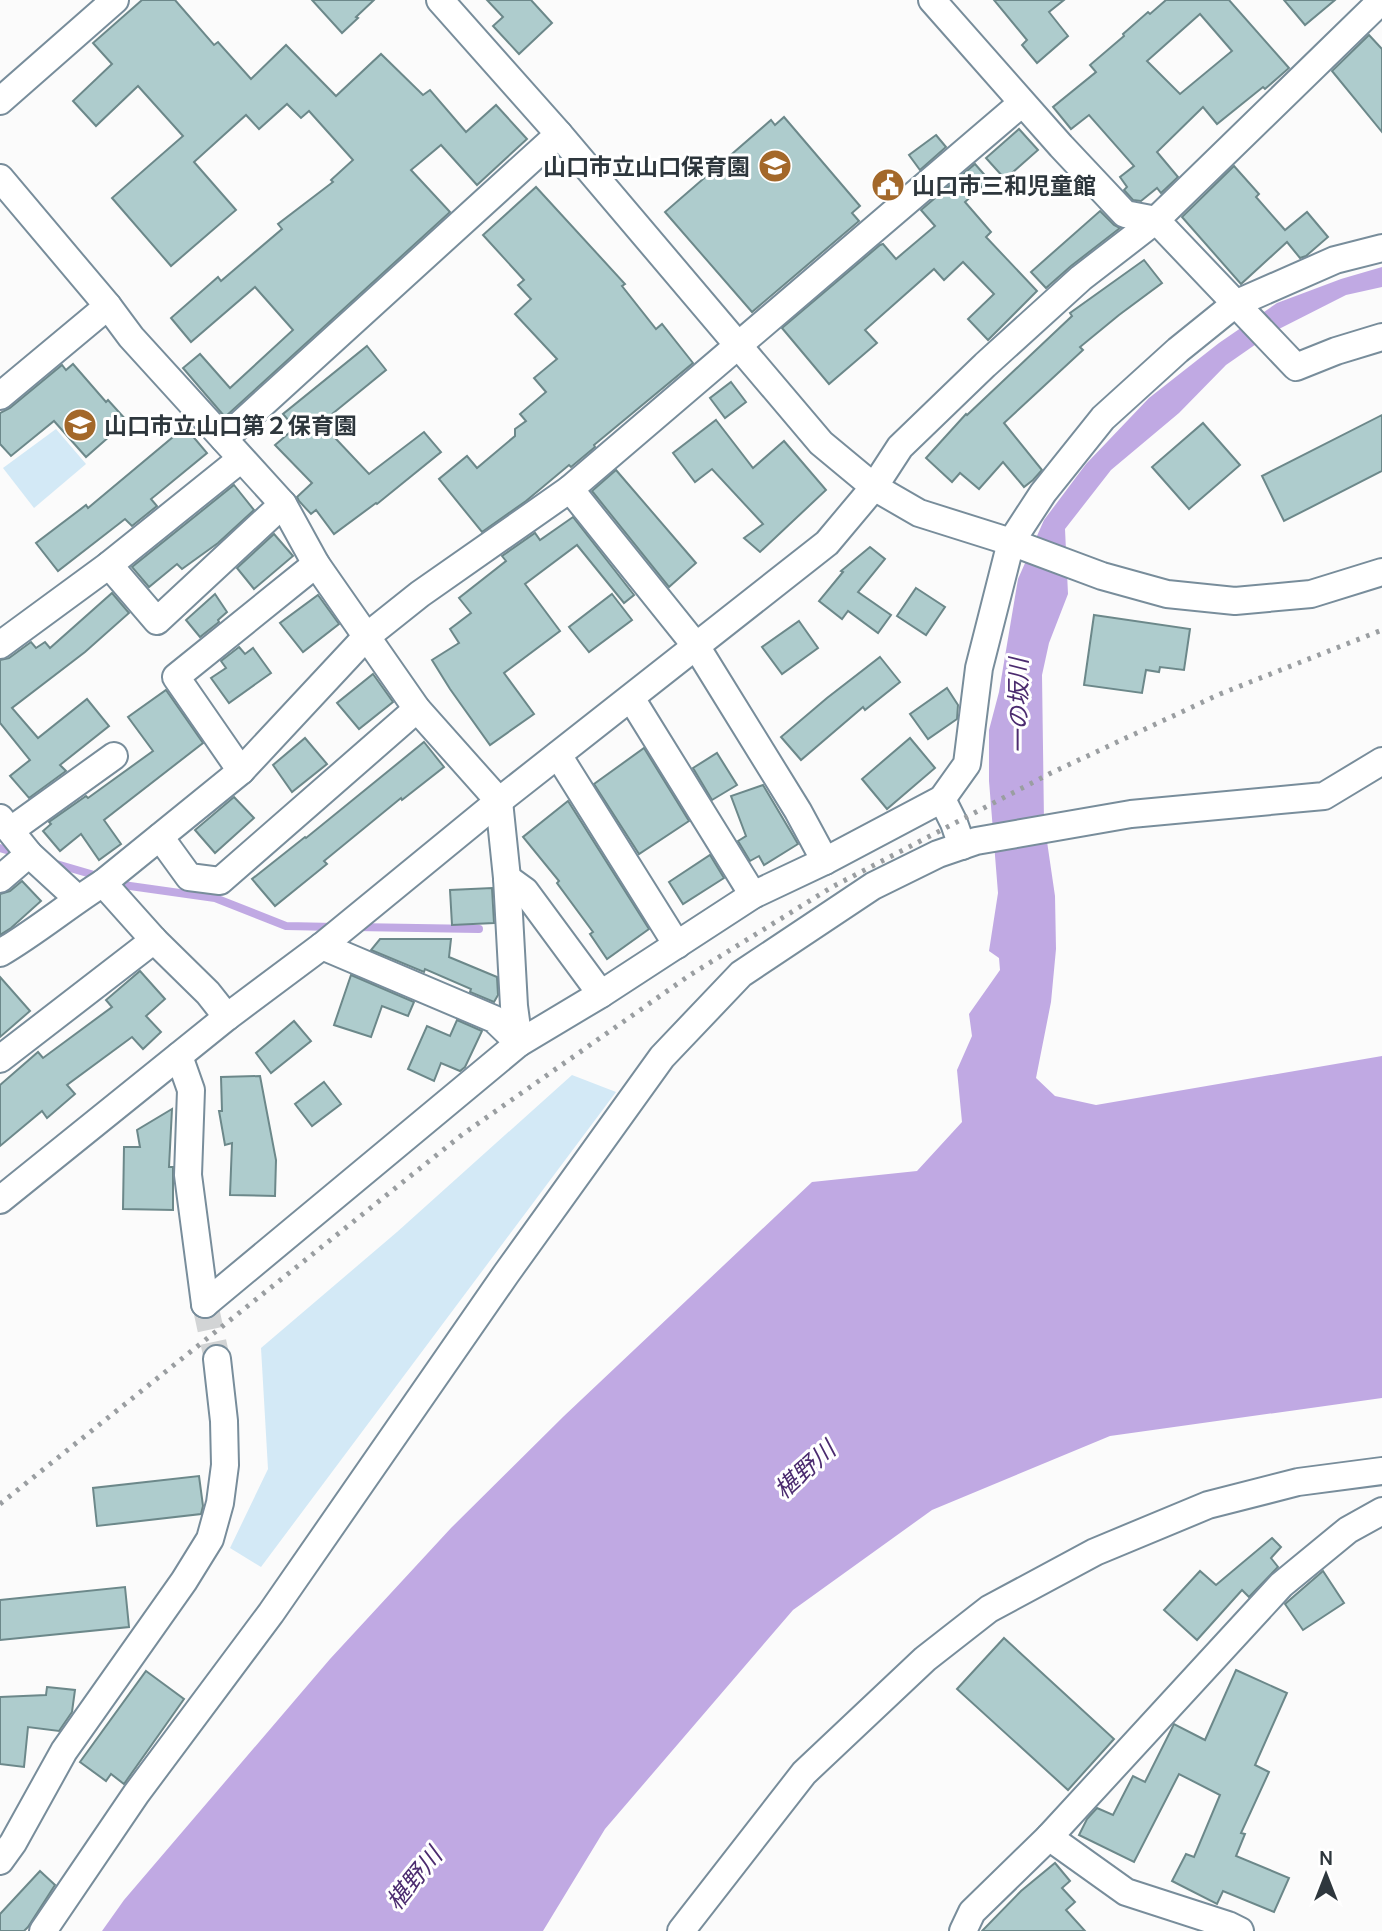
<svg xmlns="http://www.w3.org/2000/svg" width="1382" height="1931" viewBox="0 0 1382 1931" font-family="Manrope,'Noto Sans JP',sans-serif">
<style>
.green{fill:#d3e9f6}
.water{fill:#c0a9e3}
.lines{fill:none;stroke-linecap:round;stroke-linejoin:round}
.stream{stroke:#c0a9e3;stroke-width:8}
.building{fill:#aecccd;stroke:#6c888a;stroke-width:2;fill-rule:evenodd}
.minor-tunnel{stroke:#d2d4d5;stroke-width:26;stroke-dasharray:26 13;stroke-linecap:butt}
.minor-casing{stroke:#788d9b;stroke-width:30}
.minor{stroke:#fff;stroke-width:26}
.rail{stroke:#9a9ea1;stroke-width:5;stroke-dasharray:3.5 7;stroke-linecap:butt}
.labels{text-anchor:middle;dominant-baseline:central;stroke-width:6;stroke-linejoin:round;paint-order:stroke}
.poi-label{font-size:23px;font-weight:bold;fill:#2e373d;stroke:#fff;text-anchor:start}
.water-label{font-size:24px;font-style:italic;fill:#4b2b6f;stroke:#fff}
</style>
<rect width="100%" height="100%" fill="#fbfbfb"/>
<!-- green -->
<g class="green">
<path d="M 56,429 L 86,464 L 34,508 L 3,468 Z"/>
<path d="M 572,1075 L 616,1092 L 261,1567 L 230,1548 L 268,1469 L 261,1348 L 397,1232 Z"/>
</g>
<!-- water -->
<path class="water" d="M 1382,267 L 1382,287 L 1346,295 L 1275,331 L 1226,365 L 1179,413 L 1111,470 L 1065,529 L 1068,594 L 1049,643 L 1042,675 L 1044,821 L 1055,896 L 1056,949 L 1051,1002 L 1036,1078 L 1055,1096 L 1096,1105 L 1382,1056 L 1382,1398 L 1110,1436 L 932,1510 L 793,1610 L 605,1829 L 543,1931 L 102,1931 L 124,1900 L 330,1659 L 451,1528 L 564,1416 L 812,1182 L 917,1171 L 962,1122 L 957,1070 L 972,1036 L 969,1014 L 1000,970 L 999,958 L 989,951 L 998,893 L 989,781 L 989,730 L 999,692 L 1018,579 L 1044,520 L 1086,464 L 1149,398 L 1219,343 L 1277,303 L 1341,279 Z"/>
<g class="lines">
<!-- stream -->
<g class="stream">
<path d="M 0,848 L 17,853"/>
<path d="M 53,863 L 101,877"/>
<path d="M 114,881 L 130,886 L 215,898 L 286,926 L 335,927"/>
<path d="M 355,927 L 479,929"/>
</g>
</g>
<!-- building -->
<g class="building">
<path d="M 142,0 L 175,0 L 214,45 L 218,42 L 251,79 L 286,45 L 336,96 L 381,54 L 423,95 L 430,90 L 466,132 L 496,105 L 527,139 L 477,185 L 441,145 L 411,170 L 450,212 L 225,417 L 183,368 L 200,354 L 230,388 L 293,330 L 255,287 L 191,342 L 171,318 L 218,277 L 221,281 L 282,229 L 278,224 L 333,182 L 331,180 L 353,160 L 309,111 L 301,118 L 287,104 L 259,129 L 246,115 L 194,162 L 236,210 L 171,266 L 112,198 L 183,136 L 138,86 L 96,126 L 73,101 L 112,64 L 93,43 Z"/>
<path d="M 312,0 L 374,0 L 356,17 L 358,18 L 342,33 Z"/>
<path d="M 487,0 L 531,0 L 552,23 L 519,54 L 493,26 L 503,17 Z"/>
<path d="M 994,0 L 1064,0 L 1049,12 L 1068,36 L 1037,63 L 1022,45 L 1027,40 Z"/>
<path d="M 1166,0 L 1229,0 L 1289,68 L 1265,89 L 1263,87 L 1217,124 L 1203,107 L 1157,152 L 1178,177 L 1161,193 L 1157,188 L 1141,201 L 1133,200 L 1124,190 L 1127,187 L 1120,177 L 1134,166 L 1089,115 L 1071,129 L 1053,107 L 1096,72 L 1090,65 L 1124,36 L 1123,34 L 1148,12 L 1150,14 ZM 1200,14 L 1232,51 L 1180,94 L 1147,61 Z"/>
<path d="M 1284,0 L 1335,0 L 1305,25 Z"/>
<path d="M 1369,35 L 1382,49 L 1382,132 L 1332,71 Z"/>
<path d="M 784,117 L 860,206 L 852,213 L 859,221 L 752,312 L 665,212 L 771,120 L 775,125 Z"/>
<path d="M 1019,129 L 1038,150 L 1005,179 L 986,158 Z"/>
<path d="M 936,135 L 946,147 L 920,170 L 909,155 Z"/>
<path d="M 975,164 L 989,180 L 965,202 L 991,232 L 986,237 L 1037,291 L 988,340 L 968,319 L 994,294 L 963,262 L 944,280 L 934,269 L 865,330 L 877,343 L 829,384 L 782,328 L 880,245 L 883,244 L 896,259 L 935,226 L 921,210 Z"/>
<path d="M 1234,166 L 1259,194 L 1256,197 L 1285,230 L 1307,212 L 1328,237 L 1306,256 L 1300,258 L 1287,242 L 1241,284 L 1182,217 Z"/>
<path d="M 536,187 L 625,284 L 622,286 L 656,329 L 662,324 L 693,363 L 594,445 L 595,447 L 571,467 L 569,465 L 526,501 L 482,532 L 439,479 L 467,456 L 477,468 L 515,436 L 515,429 L 526,421 L 520,414 L 546,392 L 534,378 L 557,359 L 515,314 L 531,299 L 518,285 L 524,280 L 483,235 Z"/>
<path d="M 1100,211 L 1114,225 L 1120,228 L 1071,266 L 1046,288 L 1031,272 Z"/>
<path d="M 1144,260 L 1162,283 L 1119,315 L 1080,347 L 1083,350 L 1004,423 L 1042,470 L 1033,480 L 1024,487 L 1003,462 L 979,489 L 960,473 L 952,482 L 926,458 L 966,414 L 967,415 L 1072,316 L 1070,313 Z"/>
<path d="M 367,346 L 386,370 L 321,423 L 369,474 L 424,432 L 441,452 L 377,504 L 376,503 L 334,534 L 316,510 L 311,514 L 299,501 L 297,497 L 312,483 L 275,445 L 295,428 L 283,414 Z"/>
<path d="M 73,364 L 106,402 L 108,400 L 127,421 L 86,457 L 54,421 L 11,456 L 0,444 L 0,413 L 10,408 L 62,365 L 66,370 Z"/>
<path d="M 731,382 L 746,402 L 725,418 L 710,398 Z"/>
<path d="M 1382,415 L 1382,471 L 1284,521 L 1262,476 Z"/>
<path d="M 716,420 L 753,468 L 784,441 L 826,490 L 760,552 L 744,538 L 763,524 L 712,469 L 695,482 L 673,453 Z"/>
<path d="M 1203,423 L 1240,465 L 1189,509 L 1152,467 Z"/>
<path d="M 185,427 L 207,453 L 151,499 L 157,506 L 132,526 L 125,519 L 58,571 L 36,543 L 86,505 L 88,508 Z"/>
<path d="M 616,470 L 696,563 L 669,587 L 592,491 Z"/>
<path d="M 234,485 L 254,510 L 218,543 L 182,569 L 177,564 L 149,587 L 132,567 Z"/>
<path d="M 573,517 L 634,595 L 624,603 L 577,545 L 525,584 L 560,631 L 504,673 L 534,714 L 490,745 L 450,689 L 432,660 L 459,643 L 450,629 L 471,613 L 459,598 L 506,561 L 502,556 L 535,533 L 540,540 Z"/>
<path d="M 274,534 L 293,556 L 254,589 L 237,568 Z"/>
<path d="M 870,547 L 885,559 L 858,592 L 891,615 L 878,633 L 848,611 L 842,619 L 819,601 L 843,572 L 841,571 Z"/>
<path d="M 916,588 L 945,607 L 926,635 L 897,616 Z"/>
<path d="M 112,593 L 129,613 L 85,652 L 12,708 L 38,738 L 87,699 L 109,726 L 60,765 L 66,771 L 29,798 L 10,776 L 30,760 L 0,723 L 0,660 L 9,658 L 31,642 L 36,648 L 45,642 L 50,648 Z"/>
<path d="M 215,594 L 227,612 L 218,620 L 219,622 L 200,637 L 186,620 Z"/>
<path d="M 612,594 L 632,620 L 589,652 L 569,627 Z"/>
<path d="M 318,595 L 339,624 L 303,652 L 280,623 Z"/>
<path d="M 1094,615 L 1190,629 L 1184,670 L 1160,667 L 1159,672 L 1146,670 L 1142,693 L 1084,685 Z"/>
<path d="M 799,621 L 818,648 L 782,674 L 762,647 Z"/>
<path d="M 239,647 L 245,654 L 253,648 L 271,673 L 229,703 L 211,678 L 226,668 L 221,661 Z"/>
<path d="M 880,657 L 900,682 L 865,710 L 863,707 L 801,760 L 781,737 L 827,698 Z"/>
<path d="M 373,674 L 393,702 L 359,729 L 337,703 Z"/>
<path d="M 947,688 L 958,705 L 957,719 L 928,739 L 910,714 Z"/>
<path d="M 166,690 L 203,743 L 104,820 L 121,844 L 99,860 L 81,834 L 60,851 L 43,831 L 51,824 L 49,822 L 86,796 L 88,798 L 153,751 L 128,717 Z"/>
<path d="M 305,738 L 327,764 L 292,792 L 273,765 Z"/>
<path d="M 910,738 L 935,768 L 887,809 L 862,779 Z"/>
<path d="M 424,742 L 444,767 L 402,800 L 401,798 L 324,861 L 327,864 L 275,906 L 252,879 L 305,837 L 306,838 Z"/>
<path d="M 644,748 L 689,821 L 639,854 L 594,784 Z"/>
<path d="M 717,753 L 737,785 L 712,800 L 693,768 Z"/>
<path d="M 763,785 L 798,844 L 764,865 L 759,856 L 750,861 L 738,841 L 746,836 L 731,796 Z"/>
<path d="M 234,797 L 254,818 L 215,853 L 195,830 Z"/>
<path d="M 568,801 L 649,929 L 607,959 L 590,934 L 593,932 L 557,883 L 559,881 L 523,837 Z"/>
<path d="M 710,855 L 724,878 L 683,904 L 669,882 Z"/>
<path d="M 22,881 L 41,901 L 11,928 L 0,935 L 0,894 L 10,891 Z"/>
<path d="M 492,888 L 494,923 L 452,925 L 450,890 Z"/>
<path d="M 380,939 L 451,939 L 449,957 L 497,977 L 498,995 L 494,1002 L 470,992 L 471,989 L 425,969 L 424,972 L 371,950 Z"/>
<path d="M 140,971 L 165,999 L 146,1016 L 161,1032 L 143,1049 L 132,1037 L 67,1085 L 75,1094 L 47,1118 L 42,1111 L 0,1146 L 0,1085 L 38,1052 L 43,1058 L 112,1007 L 106,1000 Z"/>
<path d="M 351,975 L 414,1002 L 408,1016 L 382,1006 L 371,1037 L 334,1025 Z"/>
<path d="M 0,977 L 30,1011 L 0,1037 Z"/>
<path d="M 457,1020 L 482,1031 L 465,1067 L 460,1071 L 441,1063 L 434,1081 L 408,1069 L 427,1026 L 450,1036 Z"/>
<path d="M 294,1021 L 311,1041 L 271,1073 L 256,1053 Z"/>
<path d="M 260,1076 L 276,1160 L 275,1196 L 230,1195 L 232,1143 L 225,1145 L 219,1111 L 222,1111 L 221,1077 Z"/>
<path d="M 324,1082 L 341,1104 L 312,1126 L 295,1104 Z"/>
<path d="M 172,1109 L 169,1167 L 173,1167 L 173,1210 L 123,1209 L 124,1147 L 140,1147 L 137,1130 Z"/>
<path d="M 199,1476 L 203,1506 L 201,1514 L 97,1526 L 93,1488 Z"/>
<path d="M 1272,1538 L 1281,1547 L 1271,1558 L 1278,1567 L 1249,1597 L 1242,1590 L 1197,1640 L 1164,1610 L 1200,1571 L 1216,1585 Z"/>
<path d="M 1323,1571 L 1344,1603 L 1303,1630 L 1285,1604 Z"/>
<path d="M 125,1587 L 129,1627 L 0,1640 L 0,1600 Z"/>
<path d="M 1004,1638 L 1114,1739 L 1068,1790 L 957,1689 Z"/>
<path d="M 1236,1670 L 1287,1693 L 1255,1765 L 1269,1772 L 1241,1833 L 1245,1834 L 1236,1856 L 1289,1878 L 1274,1912 L 1223,1891 L 1217,1904 L 1172,1881 L 1186,1854 L 1194,1857 L 1220,1795 L 1179,1774 L 1134,1862 L 1079,1835 L 1087,1819 L 1097,1808 L 1113,1815 L 1133,1776 L 1145,1782 L 1174,1724 L 1205,1740 Z"/>
<path d="M 146,1671 L 184,1699 L 124,1784 L 111,1774 L 106,1781 L 80,1762 Z"/>
<path d="M 47,1687 L 75,1690 L 72,1712 L 59,1731 L 28,1727 L 24,1767 L 0,1764 L 0,1697 L 46,1695 Z"/>
<path d="M 1055,1863 L 1070,1881 L 1062,1888 L 1075,1902 L 1066,1910 L 1085,1931 L 982,1931 L 1021,1891 Z"/>
<path d="M 40,1871 L 55,1885 L 28,1927 L 24,1931 L 0,1931 L 0,1914 Z"/>
</g>
<g class="lines">
<!-- minor-tunnel -->
<path class="minor-tunnel" d="M 205,1304 L 217,1359"/>
<defs>
<g id="minor">
<path d="M 440,0 L 559,134 L 821,443 L 874,487 L 919,513 L 1011,542 L 1102,576 L 1167,594 L 1235,601 L 1311,594 L 1382,572"/>
<path d="M 932,0 L 1061,146 L 1125,214 L 1156,220 L 1296,367 L 1336,351 L 1382,337"/>
<path d="M 0,101 L 115,0"/>
<path d="M 0,178 L 108,306 L 131,337 L 283,504 L 316,564 L 417,709 L 499,801 L 507,878 L 514,1006 L 519,1043 L 205,1304"/>
<path d="M 0,396 L 108,306"/>
<path d="M 224,439 L 559,134"/>
<path d="M 570,489 L 696,646 L 798,811 L 825,861"/>
<path d="M 109,565 L 157,621 L 283,504"/>
<path d="M 0,645 L 109,565 L 241,459"/>
<path d="M 631,698 L 753,895"/>
<path d="M 558,755 L 677,945"/>
<path d="M 241,771 L 176,677 L 316,564"/>
<path d="M 942,799 L 954,823 L 962,846"/>
<path d="M 0,818 L 29,854 L 78,899"/>
<path d="M 11,830 L 114,756"/>
<path d="M 160,837 L 189,877 L 220,881 L 417,709"/>
<path d="M 507,878 L 525,891 L 601,994"/>
<path d="M 0,879 L 29,854"/>
<path d="M 103,883 L 154,940 L 208,993 L 227,1017"/>
<path d="M 322,946 L 494,1019 L 519,1043 L 601,994 L 753,895 L 825,861 L 942,799 L 967,764 L 979,668 L 1011,542 L 1043,493 L 1103,418 L 1178,350 L 1235,304 L 1335,260 L 1382,248"/>
<path d="M 0,953 C 36,932 68,905 103,883 L 241,771 L 366,637 L 420,594 L 570,489 L 1022,103"/>
<path d="M 179,1056 L 191,1090 L 188,1175 L 205,1304"/>
<path d="M 0,1059 L 154,940"/>
<path d="M 0,1200 L 227,1017 L 322,946 L 499,801 L 827,543 L 874,487 L 900,447 L 985,365 L 1081,278 L 1156,220 L 1382,0"/>
<path d="M 1049,1837 L 1126,1892 L 1228,1925 L 1240,1931"/>
<path d="M 0,1861 L 13,1843 L 64,1751 L 184,1581 L 210,1539 L 220,1503 L 225,1465 L 224,1421 L 217,1359"/>
<path d="M 43,1931 L 136,1794 L 271,1613 L 506,1274 L 662,1057 L 741,974 L 873,886 L 938,854 L 976,841 L 1131,814 L 1324,796 L 1382,761"/>
<path d="M 681,1931 L 804,1773 L 925,1659 L 989,1609 L 1095,1552 L 1208,1505 L 1298,1482 L 1382,1471"/>
<path d="M 963,1931 L 972,1912 L 1049,1837 L 1281,1585 L 1348,1530 L 1382,1511"/>
</g>
</defs>
<!-- minor casing -->
<use href="#minor" class="minor-casing"/>
<!-- minor -->
<use href="#minor" class="minor"/>
<!-- rail -->
<path class="rail" d="M 0,1504 L 463,1134 L 690,975 L 832,887 L 1051,773 L 1220,694 L 1382,630"/>
</g>
<!-- icons -->
<defs>
<symbol id="school-disc" viewBox="-11 -11 22 22"><circle r="9.5" fill="#a3682a" stroke="#fff"/><path d="M0-5L7-2L0 1L-7-2ZM-4 1L0 2.5L4 1V4Q0 6-4 4Z" fill="#fff"/></symbol>
<symbol id="civic-disc" viewBox="-11 -11 22 22"><circle r="9.5" fill="#a3682a" stroke="#fff"/><path d="M-.6-6.5H3V-4.5H.6V-3L4-1V1h2V6H-6V1h2V-1L-.6-3ZM-1.2 2.5V6h2.4V2.5Z" fill="#fff"/></symbol>
</defs>
<g fill-rule="evenodd">
<use href="#school-disc" x="756" y="147" width="38" height="38"/>
<use href="#civic-disc" x="869" y="166" width="38" height="38"/>
<use href="#school-disc" x="61" y="406" width="38" height="38"/>
</g>
<g class="labels">
<!-- poi labels -->
<g class="poi-label">
<text x="750" y="166" text-anchor="end">山口市立山口保育園</text>
<text x="912" y="185">山口市三和児童館</text>
<text x="104" y="425">山口市立山口第２保育園</text>
</g>
<!-- water labels -->
<g class="water-label">
<text transform="translate(1017 706) rotate(-90)">一の坂川</text>
<text transform="translate(804 1469) rotate(-42)">椹野川</text>
<text transform="translate(413 1878) rotate(-51)">椹野川</text>
</g>
</g>
<!-- north arrow -->
<g transform="translate(1326 1875)" stroke="#ffffff" stroke-width="5" paint-order="stroke">
<path d="M0-5L12 26L0 18L-12 26Z" fill="#2e373d"/>
<text y="-10" font-size="19" font-weight="bold" text-anchor="middle" fill="#2e373d">N</text>
</g>
</svg>
